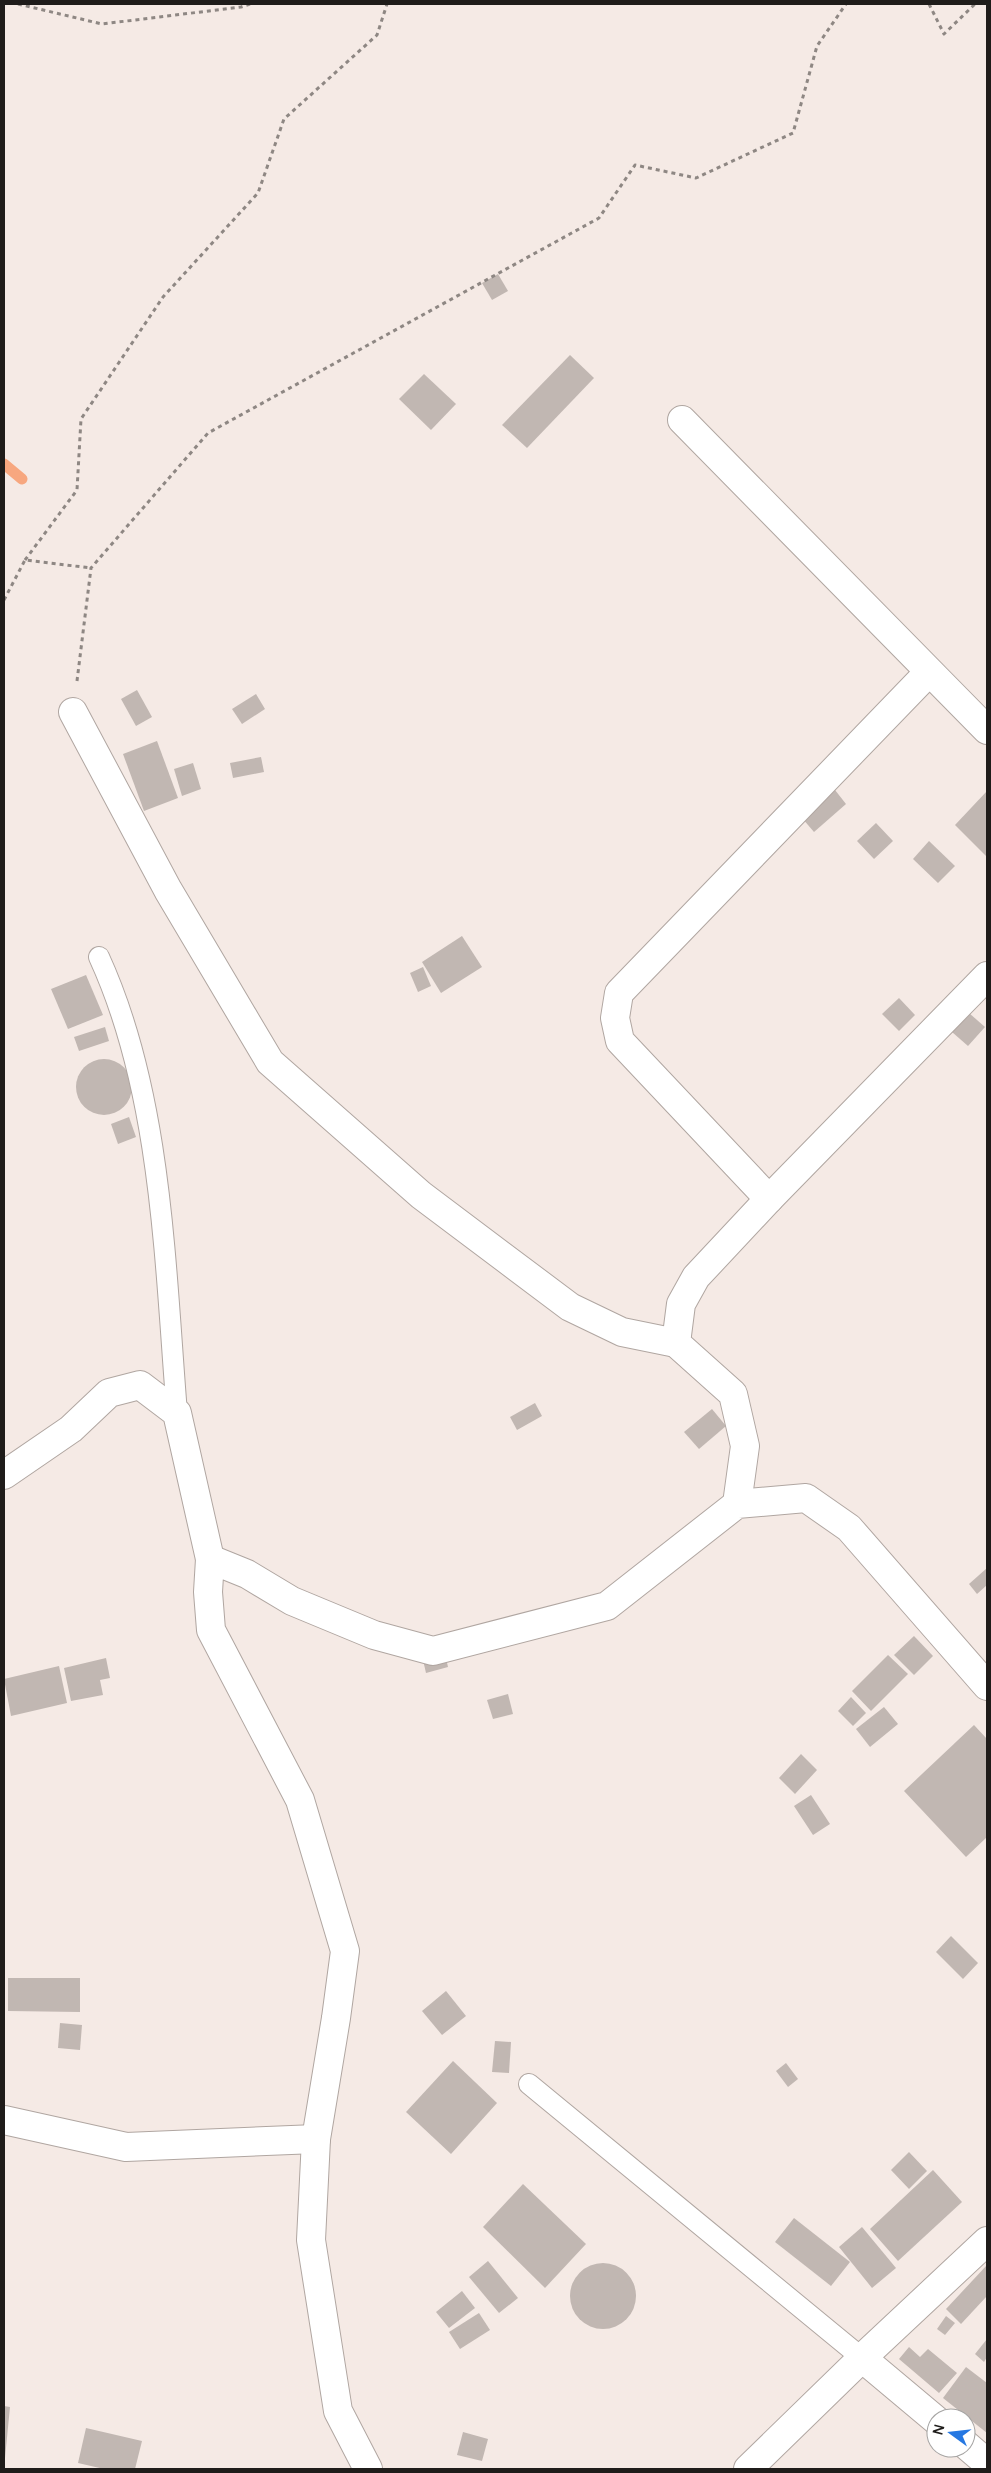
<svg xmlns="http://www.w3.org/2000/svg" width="991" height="2473" viewBox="0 0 991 2473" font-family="Manrope,sans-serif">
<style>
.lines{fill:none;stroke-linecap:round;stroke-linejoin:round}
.stream{stroke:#f7a77f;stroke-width:11}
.building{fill:#c1b7b2}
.lane-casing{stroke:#b0a6a1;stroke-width:22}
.street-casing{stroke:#b0a6a1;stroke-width:30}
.path{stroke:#8e8783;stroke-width:3;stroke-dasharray:4 4;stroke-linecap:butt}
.lane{stroke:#fff;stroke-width:20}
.street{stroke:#fff;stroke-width:28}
</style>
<rect width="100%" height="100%" fill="#f5eae5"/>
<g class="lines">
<!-- stream -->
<path class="stream" d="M 4,464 L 22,479"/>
</g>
<!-- building -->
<g class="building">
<path d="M 498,274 L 508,291 L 492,300 L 482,283 Z"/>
<path d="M 570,355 L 594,378 L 527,448 L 502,425 Z"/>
<path d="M 424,374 L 456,404 L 431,430 L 399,399 Z"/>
<path d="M 137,690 L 152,717 L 136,726 L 121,699 Z"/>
<path d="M 256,694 L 265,709 L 242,724 L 232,709 Z"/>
<path d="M 157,741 L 178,798 L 144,811 L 123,754 Z"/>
<path d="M 261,757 L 264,772 L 233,778 L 230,763 Z"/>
<path d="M 193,763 L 201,789 L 182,796 L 174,769 Z"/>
<path d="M 835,790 L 846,804 L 814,832 L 802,818 Z"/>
<path d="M 987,791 L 987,857 L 955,825 Z"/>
<path d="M 876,823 L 893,841 L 874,859 L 857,841 Z"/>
<path d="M 929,841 L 955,866 L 938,883 L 913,859 Z"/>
<path d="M 462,936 L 482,967 L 441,993 L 422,962 Z"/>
<path d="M 423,967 L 431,986 L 418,992 L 410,973 Z"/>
<path d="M 86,975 L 103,1015 L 68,1029 L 51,989 Z"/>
<path d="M 899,998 L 915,1015 L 899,1031 L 882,1014 Z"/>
<path d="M 969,1013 L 985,1027 L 968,1046 L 952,1032 Z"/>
<path d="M 105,1027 L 109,1041 L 79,1051 L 74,1037 Z"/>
<circle cx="104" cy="1087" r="28"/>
<path d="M 129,1117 L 136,1137 L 118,1144 L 111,1124 Z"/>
<path d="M 535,1403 L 542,1416 L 517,1430 L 510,1417 Z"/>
<path d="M 712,1409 L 726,1426 L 699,1449 L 684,1432 Z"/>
<path d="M 987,1568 L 987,1585 L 977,1594 L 969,1584 Z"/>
<path d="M 914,1636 L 933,1656 L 914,1675 L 894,1655 Z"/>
<path d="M 445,1654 L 448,1667 L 426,1673 L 423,1660 Z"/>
<path d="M 888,1655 L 908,1674 L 871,1711 L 852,1691 Z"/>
<path d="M 106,1658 L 110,1678 L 100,1680 L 103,1695 L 71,1701 L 64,1668 Z"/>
<path d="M 59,1666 L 67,1703 L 11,1716 L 4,1679 Z"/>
<path d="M 508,1694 L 513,1714 L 493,1719 L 487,1700 Z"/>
<path d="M 851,1697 L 866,1713 L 853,1726 L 838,1711 Z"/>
<path d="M 884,1707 L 898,1724 L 870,1747 L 856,1729 Z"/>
<path d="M 974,1725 L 987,1739 L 987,1837 L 966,1857 L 904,1791 Z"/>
<path d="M 801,1754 L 817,1770 L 795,1794 L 779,1778 Z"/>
<path d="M 811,1795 L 830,1824 L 813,1835 L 794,1806 Z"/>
<path d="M 951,1936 L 978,1963 L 963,1979 L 936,1952 Z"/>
<path d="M 8,1978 L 80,1978 L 80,2012 L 8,2011 Z"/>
<path d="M 446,1991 L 466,2016 L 442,2035 L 422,2011 Z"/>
<path d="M 60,2023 L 82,2025 L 80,2050 L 58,2048 Z"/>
<path d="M 495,2041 L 511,2042 L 509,2073 L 492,2072 Z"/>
<path d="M 453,2061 L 497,2103 L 451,2154 L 406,2112 Z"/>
<path d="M 786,2063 L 798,2079 L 788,2087 L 776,2071 Z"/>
<path d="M 909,2152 L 927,2171 L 909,2189 L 891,2170 Z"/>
<path d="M 933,2170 L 962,2202 L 898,2261 L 870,2229 Z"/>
<path d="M 523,2184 L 586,2244 L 545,2288 L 483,2227 Z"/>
<path d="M 794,2218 L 850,2262 L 831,2286 L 775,2242 Z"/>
<path d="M 862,2227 L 896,2268 L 872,2288 L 839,2247 Z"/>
<path d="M 488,2261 L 518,2298 L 499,2313 L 469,2277 Z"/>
<circle cx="603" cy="2296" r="33"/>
<path d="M 987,2265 L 987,2296 L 961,2324 L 946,2309 Z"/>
<path d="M 462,2291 L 475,2308 L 449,2328 L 436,2312 Z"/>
<path d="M 479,2313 L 490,2330 L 460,2349 L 449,2332 Z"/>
<path d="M 946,2316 L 955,2323 L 945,2335 L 937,2329 Z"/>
<path d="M 987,2339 L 987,2357 L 984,2362 L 975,2354 Z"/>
<path d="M 909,2347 L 920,2357 L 928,2349 L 957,2373 L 939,2393 L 899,2359 Z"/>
<path d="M 966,2367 L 987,2383 L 987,2433 L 943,2398 Z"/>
<path d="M 4,2406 L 10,2407 L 5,2458 L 4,2458 Z"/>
<path d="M 86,2428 L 142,2441 L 135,2469 L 104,2469 L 78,2463 Z"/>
<path d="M 463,2432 L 488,2439 L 482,2461 L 457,2455 Z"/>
</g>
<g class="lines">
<defs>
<g id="lane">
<path d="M 99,957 C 162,1094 165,1265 177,1413"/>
<path d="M 529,2084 L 862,2358"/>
</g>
<g id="street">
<path d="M 682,420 L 987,730"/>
<path d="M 73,712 L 168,890 L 270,1062 L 421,1195 L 570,1307 L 622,1332 L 676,1343"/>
<path d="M 769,1199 L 620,1041 L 615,1018 L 619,993 L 929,672"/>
<path d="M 4,1475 L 71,1429 L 109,1393 L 140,1385 L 177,1413 L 210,1559"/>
<path d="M 737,1504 L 745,1446 L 733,1394 L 676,1343 L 681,1304 L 696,1277 L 769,1199 L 987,976"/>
<path d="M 4,2120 L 126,2147 L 316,2139"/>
<path d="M 862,2358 L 936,2420"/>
<path d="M 966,2445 L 987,2463"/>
<path d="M 368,2469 L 338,2411 L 311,2240 L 316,2139 L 336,2018 L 345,1951 L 300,1800 L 211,1630 L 208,1592 L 210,1559 L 247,1574 L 292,1601 L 374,1635 L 433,1651 L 607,1606 L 737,1504 L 806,1498 L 849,1528 L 987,1686"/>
<path d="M 748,2469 L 862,2358 L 987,2241"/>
</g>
</defs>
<!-- lane casing -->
<use href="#lane" class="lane-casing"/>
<!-- street casing -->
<use href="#street" class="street-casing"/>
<!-- path -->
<g class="path">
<path d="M 18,4 L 102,24 L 241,7 L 250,4"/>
<path d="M 929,4 L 944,34 L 975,4"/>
<path d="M 25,560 L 77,490 L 81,419 L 163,297 L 258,193 L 284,119 L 377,35 L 387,4"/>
<path d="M 4,600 L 25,560 L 91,568"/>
<path d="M 77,681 L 91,568 L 208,433 L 599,218 L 635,165 L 696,178 L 793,133 L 817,46 L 846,4"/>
</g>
<!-- lane -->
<use href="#lane" class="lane"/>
<!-- street -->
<use href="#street" class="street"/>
</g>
<!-- border -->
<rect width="991" height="2473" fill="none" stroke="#1f1c1a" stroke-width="10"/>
<!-- north arrow -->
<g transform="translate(951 2433) rotate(285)"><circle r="24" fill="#ffffff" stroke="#a5a4a3"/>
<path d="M0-4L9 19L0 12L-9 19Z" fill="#2678e2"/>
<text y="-8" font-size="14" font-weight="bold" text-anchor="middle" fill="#1f1c1a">N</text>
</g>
</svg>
